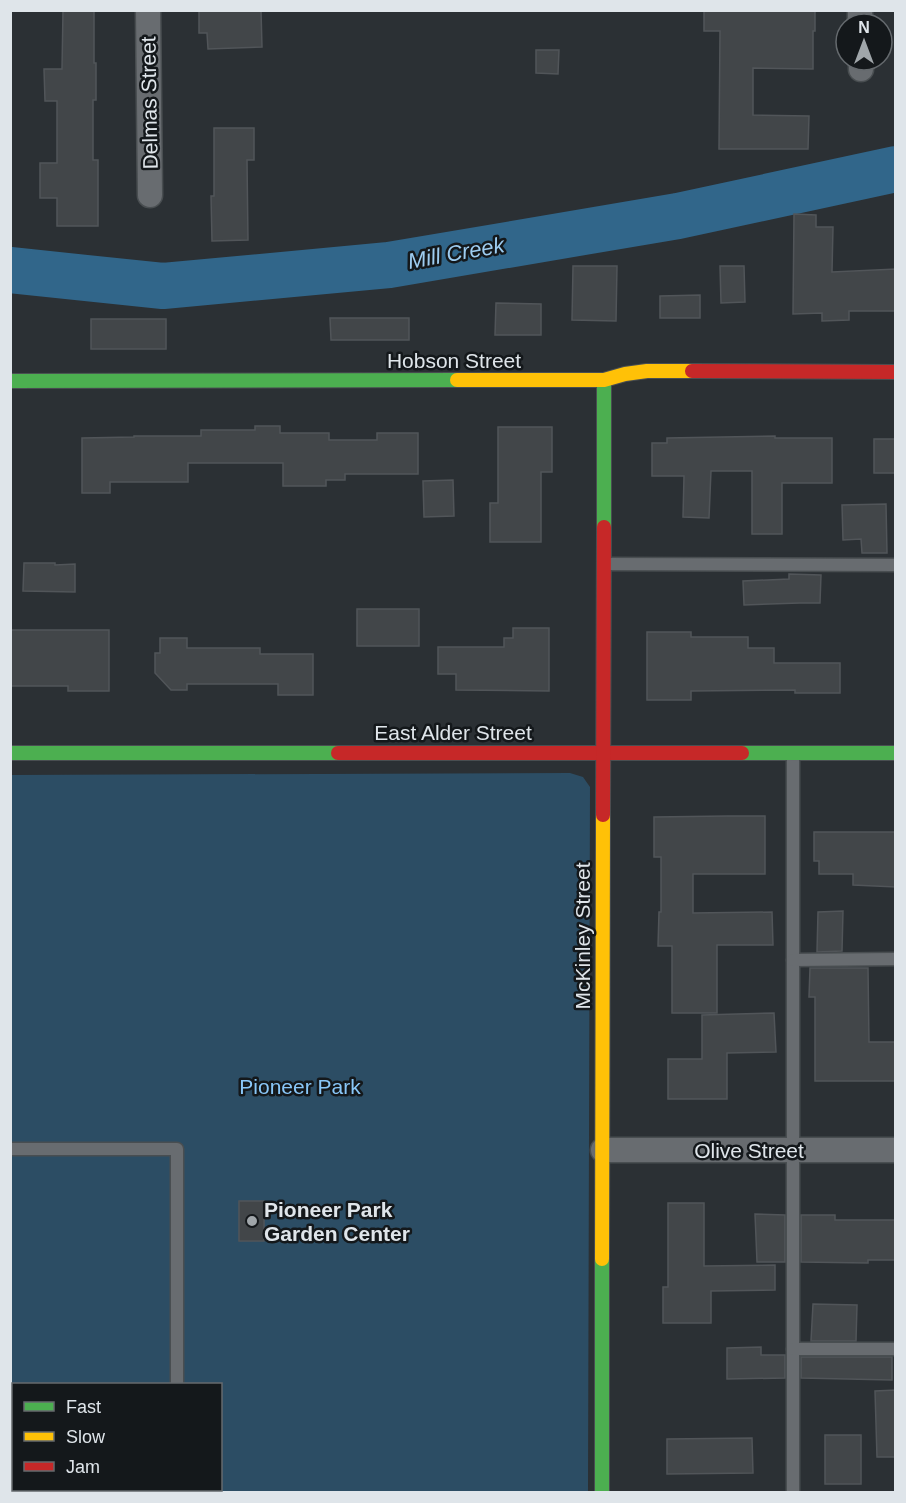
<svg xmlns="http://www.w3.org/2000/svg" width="906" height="1503" viewBox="0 0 906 1503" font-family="Arial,sans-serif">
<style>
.green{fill:#2c4d64;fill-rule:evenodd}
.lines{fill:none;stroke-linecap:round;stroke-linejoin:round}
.river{stroke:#31668a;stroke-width:46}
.building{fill:#424649;stroke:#515559;stroke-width:1.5}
.lane-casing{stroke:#494e51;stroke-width:15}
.street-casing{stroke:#494e51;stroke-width:27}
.fast-casing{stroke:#494e51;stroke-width:16}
.slow-casing{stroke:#494e51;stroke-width:16}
.jam-casing{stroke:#494e51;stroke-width:16}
.lane{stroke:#686c70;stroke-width:12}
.street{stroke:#686c70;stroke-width:24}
.fast{stroke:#4caf50;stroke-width:14}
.slow{stroke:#ffc107;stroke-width:14}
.jam{stroke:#c62828;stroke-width:14}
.poi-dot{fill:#a0a6aa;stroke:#14181b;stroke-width:2}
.labels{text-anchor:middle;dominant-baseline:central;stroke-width:5;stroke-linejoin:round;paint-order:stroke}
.street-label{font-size:21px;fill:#dfe5ea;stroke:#14181b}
.park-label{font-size:21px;fill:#89c7f8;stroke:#14181b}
.poi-label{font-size:21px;font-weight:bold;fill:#dfe5ea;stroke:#14181b;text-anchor:start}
.water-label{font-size:22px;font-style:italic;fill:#9ecdf1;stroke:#14181b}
</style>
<rect width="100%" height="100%" fill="#2b3034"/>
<!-- green -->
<path class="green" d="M 570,773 L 583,777 L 590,787 L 588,1492 L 11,1492 L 10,775 ZM 14,1384 L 220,1384 L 220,1490 L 14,1490 Z"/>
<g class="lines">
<!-- river -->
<path class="river" d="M 10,270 L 163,286 L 389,265 L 678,216 L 896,169"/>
</g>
<!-- building -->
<g class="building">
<path d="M 63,10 L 94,10 L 94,63 L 96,63 L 96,100 L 93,100 L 93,160 L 98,160 L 98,226 L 57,226 L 57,198 L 40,198 L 40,163 L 57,163 L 57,101 L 45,101 L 44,69 L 62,69 Z"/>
<path d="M 199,10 L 261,10 L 262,47 L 208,49 L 207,33 L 199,33 Z"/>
<path d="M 704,10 L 815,10 L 815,31 L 813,31 L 813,69 L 753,68 L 753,115 L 809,116 L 808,149 L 719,149 L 720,31 L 704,31 Z"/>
<path d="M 536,50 L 559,50 L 558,74 L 536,73 Z"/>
<path d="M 214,128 L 254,128 L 254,160 L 247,160 L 248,240 L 212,241 L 211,196 L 214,196 Z"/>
<path d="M 794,214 L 816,215 L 816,227 L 833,227 L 832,272 L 896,269 L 896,311 L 849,311 L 849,320 L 822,321 L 822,313 L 793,314 Z"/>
<path d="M 573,266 L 617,266 L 616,321 L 572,320 Z"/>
<path d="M 720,266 L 744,266 L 745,302 L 721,303 Z"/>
<path d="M 700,295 L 700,318 L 660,318 L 660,296 Z"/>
<path d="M 496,303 L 541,304 L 541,335 L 495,335 Z"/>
<path d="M 330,318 L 409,318 L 409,340 L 331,340 Z"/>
<rect x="91" y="319" width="75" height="30"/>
<path d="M 255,426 L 280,426 L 280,433 L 329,433 L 329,440 L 377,440 L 377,433 L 418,433 L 418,474 L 345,474 L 345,480 L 326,480 L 326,486 L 283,486 L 283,463 L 188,463 L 188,482 L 110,482 L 110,493 L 82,493 L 82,438 L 134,437 L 134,436 L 201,436 L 201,430 L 255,430 Z"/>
<path d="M 498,427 L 552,427 L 552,472 L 541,472 L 541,542 L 490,542 L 490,503 L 498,503 Z"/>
<path d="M 775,436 L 775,438 L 832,438 L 832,483 L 782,483 L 782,534 L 752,534 L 752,471 L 711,471 L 709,518 L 683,517 L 684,476 L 652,476 L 652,443 L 667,443 L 667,438 Z"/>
<rect x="874" y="439" width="22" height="34"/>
<path d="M 453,480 L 454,516 L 424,517 L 423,481 Z"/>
<path d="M 886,504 L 887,553 L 862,553 L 861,539 L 843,540 L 842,505 Z"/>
<path d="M 24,563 L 55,563 L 55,565 L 75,564 L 75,592 L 23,591 Z"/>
<path d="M 789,574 L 821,575 L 820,603 L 800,603 L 744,605 L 743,581 L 789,579 Z"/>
<rect x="357" y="609" width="62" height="37"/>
<path d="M 513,628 L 549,628 L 549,691 L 456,690 L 456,674 L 438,674 L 438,647 L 504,647 L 504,638 L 513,638 Z"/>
<path d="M 10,630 L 109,630 L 109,691 L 68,691 L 68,686 L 10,686 Z"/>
<path d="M 647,632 L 691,632 L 691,637 L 748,637 L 748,648 L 774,648 L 774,663 L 840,663 L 840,693 L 795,693 L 795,690 L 691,691 L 691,700 L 647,700 Z"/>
<path d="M 160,638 L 187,638 L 187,648 L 260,648 L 260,654 L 313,654 L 313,695 L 278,695 L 278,684 L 187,684 L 187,690 L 171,690 L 155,673 L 155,653 L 160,653 Z"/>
<path d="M 727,816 L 765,816 L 765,874 L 693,874 L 693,913 L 772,912 L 773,945 L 717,945 L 717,1013 L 672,1013 L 672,946 L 658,946 L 659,912 L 661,912 L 661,857 L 654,857 L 654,817 Z"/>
<path d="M 814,832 L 896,832 L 896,887 L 853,885 L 853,874 L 819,874 L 819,861 L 814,861 Z"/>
<path d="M 843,911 L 842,951 L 817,952 L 818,912 Z"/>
<path d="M 810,968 L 868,968 L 869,1042 L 896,1042 L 896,1081 L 815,1081 L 815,997 L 809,997 Z"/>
<path d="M 774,1013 L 776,1052 L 727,1053 L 727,1099 L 668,1099 L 668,1059 L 702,1059 L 702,1015 Z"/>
<rect x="239" y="1201" width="25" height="40"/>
<path d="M 668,1203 L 704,1203 L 704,1266 L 775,1265 L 775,1290 L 711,1291 L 711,1323 L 663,1323 L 663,1287 L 668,1287 Z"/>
<path d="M 755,1214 L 785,1215 L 785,1262 L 757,1262 Z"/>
<path d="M 801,1215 L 835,1215 L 835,1220 L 896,1220 L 896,1260 L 868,1260 L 868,1263 L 801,1262 Z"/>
<path d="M 813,1304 L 857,1305 L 856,1341 L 811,1341 Z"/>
<path d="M 761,1347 L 761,1355 L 785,1355 L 785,1378 L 727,1379 L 727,1348 Z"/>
<path d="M 801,1357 L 892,1357 L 892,1380 L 801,1378 Z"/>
<path d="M 896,1390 L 896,1457 L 877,1457 L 875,1391 Z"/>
<rect x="825" y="1435" width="36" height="49"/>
<path d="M 752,1438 L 753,1473 L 667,1474 L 667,1439 Z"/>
</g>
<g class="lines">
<defs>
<g id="lane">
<path d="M 605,564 L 896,565"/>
<path d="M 793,753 L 793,1492"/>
<path d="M 793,960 L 896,959"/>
<path d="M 10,1149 L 177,1149 L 177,1384"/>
<path d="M 793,1349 L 896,1349"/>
<path d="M 10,1449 L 14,1449"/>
<path d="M 85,1490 L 89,1492"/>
</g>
<g id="street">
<path d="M 148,10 L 150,195"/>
<path d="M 860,10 L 860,24"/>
<path d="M 861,60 L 861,69"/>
<path d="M 603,1150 L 896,1150"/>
</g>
<g id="fast">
<path d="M 10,381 L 457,380"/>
<path d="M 604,527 L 604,380"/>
<path d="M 10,753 L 338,753"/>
<path d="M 742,753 L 896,753"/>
<path d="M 602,1492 L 602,1259"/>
</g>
<g id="slow">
<path d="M 457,380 L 604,380 L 625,374 L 647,371 L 692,371"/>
<path d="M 602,1259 L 603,815"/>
</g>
<g id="jam">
<path d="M 692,371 L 896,372"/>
<path d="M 338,753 L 742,753"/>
<path d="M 603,815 L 604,527"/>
</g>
</defs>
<!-- lane casing -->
<use href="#lane" class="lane-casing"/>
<!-- street casing -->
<use href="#street" class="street-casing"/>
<!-- fast casing -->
<use href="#fast" class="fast-casing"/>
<!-- slow casing -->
<use href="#slow" class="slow-casing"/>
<!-- jam casing -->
<use href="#jam" class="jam-casing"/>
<!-- lane -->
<use href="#lane" class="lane"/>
<!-- street -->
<use href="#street" class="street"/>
<!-- fast -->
<use href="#fast" class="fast"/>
<!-- slow -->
<use href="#slow" class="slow"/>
<!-- jam -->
<use href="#jam" class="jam"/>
</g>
<!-- markers -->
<circle class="poi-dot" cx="252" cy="1221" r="6"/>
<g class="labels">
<!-- street labels -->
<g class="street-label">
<text transform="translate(149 103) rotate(-91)">Delmas Street</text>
<text x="454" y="360">Hobson Street</text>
<text x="453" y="732">East Alder Street</text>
<text transform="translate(582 936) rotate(-90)">McKinley Street</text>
<text x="749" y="1150">Olive Street</text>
</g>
<!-- park labels -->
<g class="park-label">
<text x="300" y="1086">Pioneer Park</text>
</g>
<!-- poi labels -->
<g class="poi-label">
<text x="264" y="1209">Pioneer Park<tspan x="264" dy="24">Garden Center</tspan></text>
</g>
<!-- water labels -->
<g class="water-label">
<text transform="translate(456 253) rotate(-10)">Mill Creek</text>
</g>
</g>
<!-- border -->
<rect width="906" height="1503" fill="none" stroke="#dfe5ea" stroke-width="24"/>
<!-- legend -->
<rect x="12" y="1383" width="210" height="108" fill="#14181b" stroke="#656a6e" stroke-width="1.5"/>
<rect x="24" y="1402" width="30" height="9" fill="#4caf50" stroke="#656a6e" stroke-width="1.5"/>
<text x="66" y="1413" font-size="18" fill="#dfe5ea">Fast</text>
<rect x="24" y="1432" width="30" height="9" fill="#ffc107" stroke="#656a6e" stroke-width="1.5"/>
<text x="66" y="1443" font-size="18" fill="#dfe5ea">Slow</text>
<rect x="24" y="1462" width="30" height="9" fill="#c62828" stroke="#656a6e" stroke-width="1.5"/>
<text x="66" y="1473" font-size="18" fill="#dfe5ea">Jam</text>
<!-- north arrow -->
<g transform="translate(864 42)"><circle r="28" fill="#14181b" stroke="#656a6e" stroke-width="1.5"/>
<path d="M0-4.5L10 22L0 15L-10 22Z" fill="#a0a6aa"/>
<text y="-9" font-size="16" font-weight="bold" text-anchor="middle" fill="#dfe5ea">N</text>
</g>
</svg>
